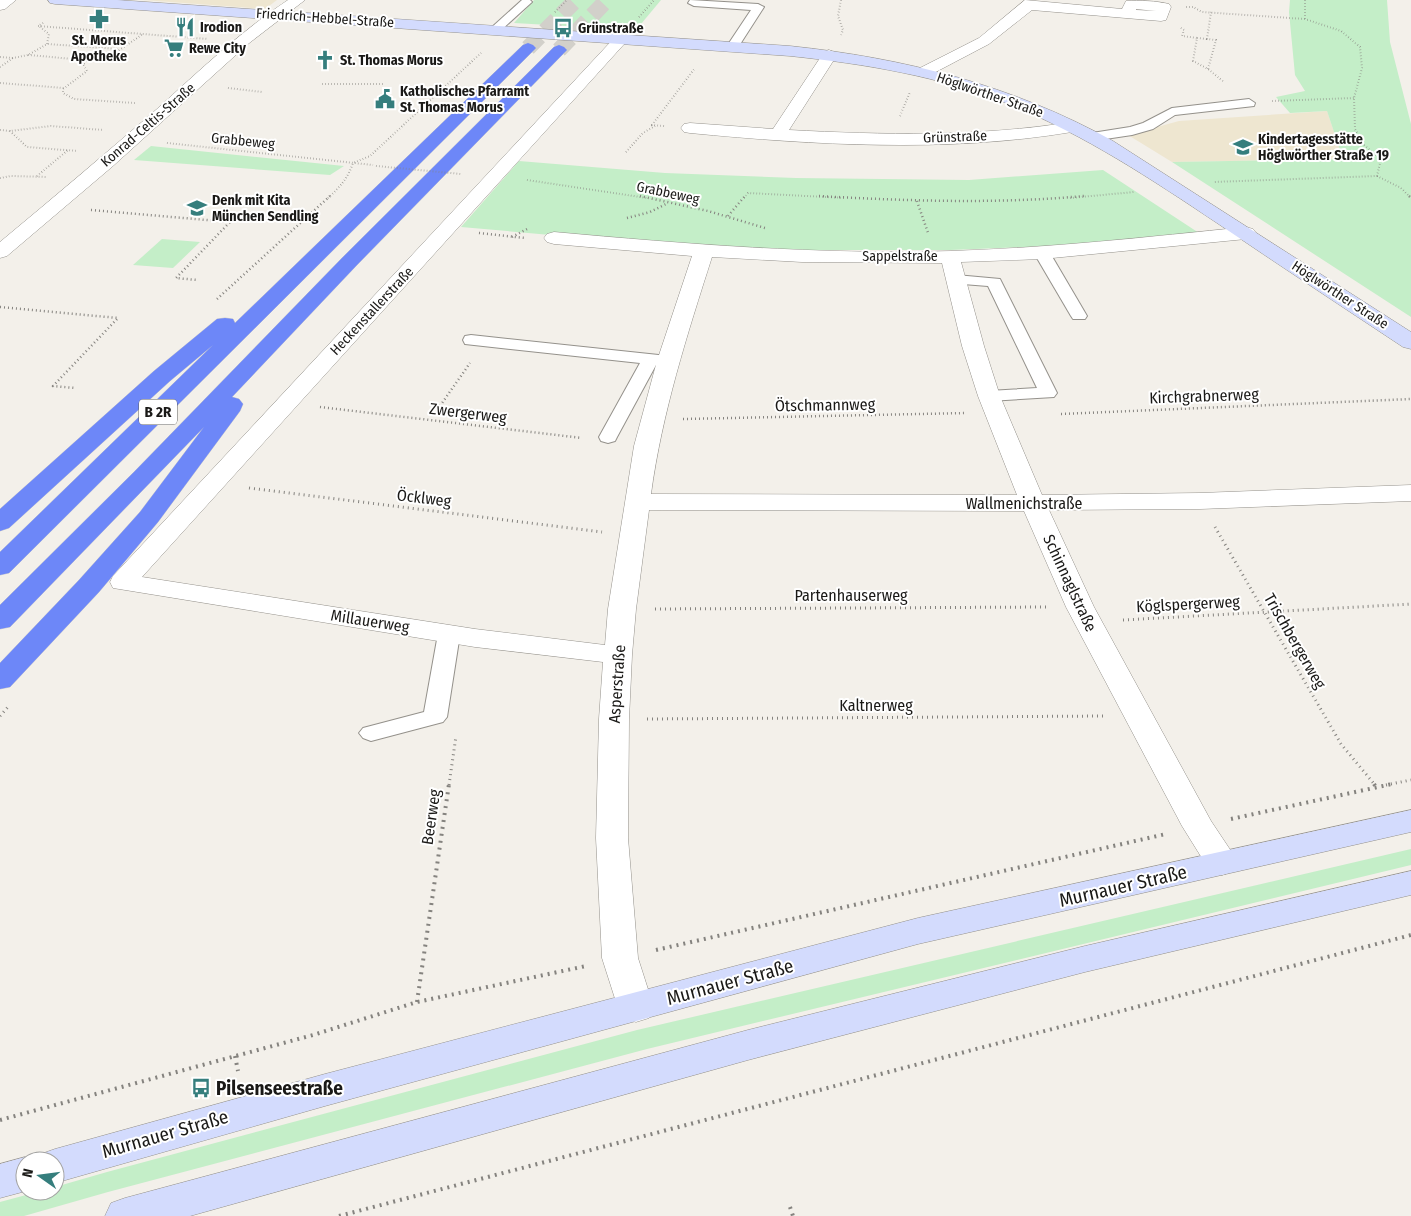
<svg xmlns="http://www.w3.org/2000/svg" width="1411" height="1216" viewBox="0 0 1411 1216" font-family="'Fira Sans Condensed',sans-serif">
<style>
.education{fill:#eee6d0}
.green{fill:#c4eec8}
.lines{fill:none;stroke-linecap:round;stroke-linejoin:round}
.highway-tunnel{stroke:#d2d0ca;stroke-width:16;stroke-dasharray:16 8;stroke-linecap:butt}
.lane-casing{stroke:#94918b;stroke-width:2}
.street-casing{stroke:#94918b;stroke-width:1}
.secondary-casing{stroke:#94918b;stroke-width:1}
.highway-casing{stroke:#cdcccc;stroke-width:1}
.path-far3{stroke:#85837f;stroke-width:2;stroke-dasharray:0.5 2.5;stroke-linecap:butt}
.path-far2{stroke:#85837f;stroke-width:2.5;stroke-dasharray:1 3;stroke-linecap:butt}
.path-far1{stroke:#85837f;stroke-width:3;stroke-dasharray:1 4;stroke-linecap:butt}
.path{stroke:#85837f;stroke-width:4;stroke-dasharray:2 5;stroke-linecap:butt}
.lane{fill:#fff;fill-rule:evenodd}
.street{fill:#fff;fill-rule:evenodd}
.secondary{fill:#d3dbfd;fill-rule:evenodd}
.highway{fill:#6d87f8;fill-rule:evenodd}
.path-bridge{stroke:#85837f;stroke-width:2;stroke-dasharray:0.5 2.5;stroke-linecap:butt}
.labels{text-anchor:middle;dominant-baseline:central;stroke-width:4;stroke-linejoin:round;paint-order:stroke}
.far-street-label{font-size:14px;fill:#1a1917;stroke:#fff}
.far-poi-label{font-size:14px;font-weight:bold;fill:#1a1917;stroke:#fff;text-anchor:start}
.shield{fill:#fff;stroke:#5f5e5d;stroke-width:1}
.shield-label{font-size:15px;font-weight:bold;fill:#1a1917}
.street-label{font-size:16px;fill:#1a1917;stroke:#fff}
.near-street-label{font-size:19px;fill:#1a1917;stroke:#fff}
.near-poi-label{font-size:19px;font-weight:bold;fill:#1a1917;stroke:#fff;text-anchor:start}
</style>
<rect width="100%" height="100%" fill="#f3f0ea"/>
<!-- education -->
<g class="education">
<path d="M 143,0 L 277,0 L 265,9 Z"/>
<path d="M 1327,111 L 1343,159 L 1172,162 L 1128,135 L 1179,121 Z"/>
</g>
<!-- green -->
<g class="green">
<path d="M 534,0 L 661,0 L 636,30 L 514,23 Z"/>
<path d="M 1290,0 L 1387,0 L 1390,42 L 1411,124 L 1411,317 L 1172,162 L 1343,159 L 1327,111 L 1290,113 L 1276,97 L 1305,91 L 1295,75 L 1289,12 Z"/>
<path d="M 151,146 L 344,166 L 330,175 L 134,160 Z"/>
<path d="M 519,161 L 665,173 L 796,178 L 969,180 L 1103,170 L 1199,233 L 1051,246 L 950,250 L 788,250 L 687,247 L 461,227 Z"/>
<path d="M 162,239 L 200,242 L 173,268 L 133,265 Z"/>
<path d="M 1411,849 L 1411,865 L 647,1049 L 108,1192 L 24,1216 L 0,1216 L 0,1202 L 41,1191 L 55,1191 L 55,1187 L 107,1172 L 637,1030 Z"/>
</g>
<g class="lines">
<!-- highway-tunnel -->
<g class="highway-tunnel">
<path d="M 528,48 L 576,0"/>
<path d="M 559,50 L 607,0"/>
</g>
<defs>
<g id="lane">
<path d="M 522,0 L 530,0 L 532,2 L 499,32 L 491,32 L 489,30 L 491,28 Z"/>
<path d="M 690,0 L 758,4 L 764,7 L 737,49 L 733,50 L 727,46 L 751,10 L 694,6 L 688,3 Z"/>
<path d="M 1249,99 L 1255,103 L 1254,106 L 1175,115 L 1153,129 L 1132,135 L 1092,141 L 1085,137 L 1092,133 L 1130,127 L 1143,123 L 1172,108 Z"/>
<path d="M 1042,248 L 1047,250 L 1050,253 L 1087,316 L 1085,319 L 1073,319 L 1071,316 L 1034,253 L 1037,250 Z"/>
<path d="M 956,275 L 1000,279 L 1057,393 L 1054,397 L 989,401 L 983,400 L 980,396 L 983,392 L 989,391 L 1037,388 L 988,286 L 950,283 L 948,280 L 950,277 Z"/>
<path d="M 471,335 L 668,356 L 674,357 L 677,361 L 674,365 L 656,365 L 617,437 L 615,441 L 608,443 L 601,441 L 599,437 L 640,363 L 465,344 L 463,340 L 465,336 Z"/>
<path d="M 449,627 L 457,629 L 460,634 L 447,717 L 443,722 L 371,741 L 363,738 L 359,733 L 363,728 L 424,712 L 438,634 L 441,629 Z"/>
</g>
<g id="street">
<path d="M 0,0 L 16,0 L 5,9 L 0,10 Z"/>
<path d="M 288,0 L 305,0 L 248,44 L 113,166 L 7,256 L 0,258 L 0,242 C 53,198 105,154 157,109 C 199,71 241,31 288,0 Z"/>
<path d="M 1025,0 L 1122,9 L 1126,1 C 1139,0 1157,1 1169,4 L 1171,7 L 1166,20 L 1161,21 L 1032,10 L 989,44 L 930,75 L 918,75 L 916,72 L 918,69 L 979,38 ZM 1136,9 L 1156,11 L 1136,10 Z"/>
<path d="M 621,34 L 626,36 L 629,39 L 626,42 L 142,577 L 475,629 L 605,645 L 608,609 L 634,446 L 657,361 L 692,256 L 554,244 L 547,242 L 544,238 L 547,234 L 554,232 C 686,244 819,255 951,251 C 1050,248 1148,237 1246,227 L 1253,229 L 1256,233 L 1253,237 L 1246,239 L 1042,259 L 961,262 L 984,346 L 1000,396 L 1042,495 L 1200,493 L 1411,485 L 1411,501 L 1200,509 L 1049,510 L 1094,607 L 1211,821 L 1239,863 L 1234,871 L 1222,875 L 1210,871 L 1182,826 L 1066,607 L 1024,511 L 649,510 L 636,609 L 632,655 L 629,719 L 628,838 L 638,958 L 654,1008 L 649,1018 L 636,1022 L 623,1018 L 618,1008 L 602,958 L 596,838 L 599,719 L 603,662 L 475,647 L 113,588 L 110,582 L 113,576 L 616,36 ZM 712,257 L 802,262 L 942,263 L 962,346 L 978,396 L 1017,495 L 651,494 C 662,413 687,335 712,257 Z"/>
<path d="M 829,50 L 834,52 L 837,55 L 789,130 C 883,135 979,137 1072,122 L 1078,123 L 1081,127 L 1078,131 L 1072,132 C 947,153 815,145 690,133 L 684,132 L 681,128 L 684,124 L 690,123 L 773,129 L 824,52 Z"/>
</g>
<g id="secondary">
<path d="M 48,0 L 117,0 L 790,46 C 904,58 1012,85 1113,141 L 1411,332 L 1411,349 L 1403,347 C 1341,306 1279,265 1217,223 C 1151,179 1085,135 1011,105 C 940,76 865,64 790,56 L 55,4 L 50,3 Z"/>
<path d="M 1411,810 L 1411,832 L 918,944 L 325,1106 L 55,1183 L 55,1161 L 38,1161 L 41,1154 L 55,1149 L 325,1074 L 918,918 Z"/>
<path d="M 1411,871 L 1411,895 L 1085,972 L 748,1060 L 190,1216 L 105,1216 L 111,1203 L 125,1198 L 748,1030 L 1085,946 Z"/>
<path d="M 25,1157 L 37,1161 L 25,1161 L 26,1191 L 0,1198 L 0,1164 Z"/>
</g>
<g id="highway">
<path d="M 528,43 L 533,45 L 536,48 L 533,51 L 9,573 L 0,575 L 0,552 L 213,345 L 170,381 L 9,528 L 0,531 L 0,509 L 154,371 L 217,319 L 225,318 L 233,319 L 235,323 L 523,45 Z"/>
<path d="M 559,45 L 564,47 L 567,50 L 564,53 L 356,266 L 232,397 L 239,399 L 243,404 L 240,411 L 158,522 L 99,592 L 10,687 L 0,689 L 0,663 L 79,580 L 140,512 L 204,427 L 10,627 L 0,629 L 0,605 L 134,472 L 342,258 L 554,47 Z"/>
</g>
</defs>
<!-- lane casing -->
<use href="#lane" class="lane-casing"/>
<!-- street casing -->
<use href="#street" class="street-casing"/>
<!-- secondary casing -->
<use href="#secondary" class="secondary-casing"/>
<!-- highway casing -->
<use href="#highway" class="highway-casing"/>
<!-- path-far3 -->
<g class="path-far3">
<path d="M 841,0 L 838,16 L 843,30 L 841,35"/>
<path d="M 1305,0 L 1305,19"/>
<path d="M 1186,7 L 1193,7 L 1202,12 L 1305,19 L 1341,31 L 1360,47 L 1362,68 L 1354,98 L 1355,129 L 1364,145 L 1381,159 L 1377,176 L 1213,182"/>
<path d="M 555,12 L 567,0"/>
<path d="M 639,17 L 654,0"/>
<path d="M 43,23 L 38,26 L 208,39"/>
<path d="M 40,27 L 49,34 L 47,44"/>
<path d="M 1181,28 L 1184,30 L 1182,36 L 1197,38 L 1193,61 L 1208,69 L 1224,82"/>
<path d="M 1197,38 L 1207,39"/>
<path d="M 28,55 L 85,60"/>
<path d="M 0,57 L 13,58"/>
<path d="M 0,67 L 13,58 L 28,55 L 47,44 L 119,49"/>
<path d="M 1208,69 L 1216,40 L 1207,39 L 1211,12"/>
<path d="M 0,83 L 64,88"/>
<path d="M 322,84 L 385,84"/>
<path d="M 228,88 L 262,92"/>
<path d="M 1272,101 L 1354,98"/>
<path d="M 135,103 L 74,99 L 63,93 L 63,89 L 87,71 L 83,64 L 93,55 L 115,53 L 143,34"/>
<path d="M 900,116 L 910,92"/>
<path d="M 664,126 L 652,125 L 695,68"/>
<path d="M 0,130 L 10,131 L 51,126 L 104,130"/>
<path d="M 10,131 L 27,147 L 78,151"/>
<path d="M 167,143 L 373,165"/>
<path d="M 626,152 L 643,133 L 655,126"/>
<path d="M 37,176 L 68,150"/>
<path d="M 1377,176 L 1401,188 L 1411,198"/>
<path d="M 0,178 L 11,176 L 47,177"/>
<path d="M 527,180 L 647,198"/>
<path d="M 328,198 C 340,187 348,178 353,163 L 370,156 L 481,53"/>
<path d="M 744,198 L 748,193 L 846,198"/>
<path d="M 1070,198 L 1134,192"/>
</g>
<!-- path-far2 -->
<g class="path-far2">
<path d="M 640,196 L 708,211 L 765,228"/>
<path d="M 819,196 C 908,201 996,204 1084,196"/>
<path d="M 1409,196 L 1411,198"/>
<path d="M 917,201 L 928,233"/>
<path d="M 91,210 L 230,222 L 176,278 L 197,280"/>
<path d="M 728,216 L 745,196"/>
<path d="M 627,218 L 650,212 L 668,203"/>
<path d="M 479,233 L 525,238"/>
<path d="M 512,237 L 529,228"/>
<path d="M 217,299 L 330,196"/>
<path d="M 0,307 L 118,318 L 53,386 L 75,388"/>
<path d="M 440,406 L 470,363"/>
<path d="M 320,407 L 582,438"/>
<path d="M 1061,414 L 1411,399"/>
<path d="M 683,419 L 966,413"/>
</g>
<!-- path-far1 -->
<g class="path-far1">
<path d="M 249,488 L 602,532"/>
<path d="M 1215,527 L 1341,744 L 1375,785"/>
<path d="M 655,609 L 1047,607"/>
<path d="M 1123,620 L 1411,604"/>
<path d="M 0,716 L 8,707"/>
<path d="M 647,719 L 1103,716"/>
<path d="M 449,785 L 456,736"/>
<path d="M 1386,785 L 1411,780"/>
</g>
<!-- path -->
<g class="path">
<path d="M 1374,784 L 1376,787"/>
<path d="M 1231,819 L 1392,784"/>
<path d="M 656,950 L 1166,834"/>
<path d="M 417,1002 L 449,784"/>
<path d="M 235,1056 L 238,1071"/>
<path d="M 0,1120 L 313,1035 L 417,1002 L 586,966"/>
<path d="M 790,1207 L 793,1216"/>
<path d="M 339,1216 L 1411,935"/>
</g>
<!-- lane -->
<use href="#lane" class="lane"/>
<!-- street -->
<use href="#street" class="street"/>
<!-- secondary -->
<use href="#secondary" class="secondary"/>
<!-- highway -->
<use href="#highway" class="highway"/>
<!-- path-bridge -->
<path class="path-bridge" d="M 376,166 L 461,174"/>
</g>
<!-- icons -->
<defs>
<symbol id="pharmacy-bare" viewBox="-9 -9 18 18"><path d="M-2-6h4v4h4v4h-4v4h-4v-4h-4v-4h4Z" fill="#357e7d" stroke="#fff" stroke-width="2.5" paint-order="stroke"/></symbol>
<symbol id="restaurant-bare" viewBox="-9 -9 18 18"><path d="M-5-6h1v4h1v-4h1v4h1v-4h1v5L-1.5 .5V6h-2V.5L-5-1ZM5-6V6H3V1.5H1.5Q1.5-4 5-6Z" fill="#357e7d" stroke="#fff" stroke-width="2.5" paint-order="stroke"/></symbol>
<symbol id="bus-bare" viewBox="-9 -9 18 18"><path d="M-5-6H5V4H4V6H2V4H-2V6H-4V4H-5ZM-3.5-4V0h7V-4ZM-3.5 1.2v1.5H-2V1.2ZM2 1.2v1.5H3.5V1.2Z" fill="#357e7d" stroke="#fff" stroke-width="2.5" paint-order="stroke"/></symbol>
<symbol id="supermarket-bare" viewBox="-9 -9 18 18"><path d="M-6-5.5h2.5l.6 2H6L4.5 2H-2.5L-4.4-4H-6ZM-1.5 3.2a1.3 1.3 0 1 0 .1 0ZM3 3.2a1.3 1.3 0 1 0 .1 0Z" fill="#357e7d" stroke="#fff" stroke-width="2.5" paint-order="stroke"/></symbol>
<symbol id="church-bare" viewBox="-9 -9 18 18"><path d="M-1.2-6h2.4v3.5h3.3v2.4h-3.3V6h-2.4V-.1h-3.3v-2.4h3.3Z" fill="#357e7d" stroke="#fff" stroke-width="2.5" paint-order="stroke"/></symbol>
<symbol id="civic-bare" viewBox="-9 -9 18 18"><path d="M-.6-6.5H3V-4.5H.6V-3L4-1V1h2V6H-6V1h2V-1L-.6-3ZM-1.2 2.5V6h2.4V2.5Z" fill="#357e7d" stroke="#fff" stroke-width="2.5" paint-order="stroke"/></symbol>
<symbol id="school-bare" viewBox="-9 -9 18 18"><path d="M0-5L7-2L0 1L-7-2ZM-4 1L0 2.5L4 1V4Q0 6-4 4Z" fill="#357e7d" stroke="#fff" stroke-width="2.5" paint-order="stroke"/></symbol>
</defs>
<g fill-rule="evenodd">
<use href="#pharmacy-bare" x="85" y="5" width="28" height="28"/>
<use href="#restaurant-bare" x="171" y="13" width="28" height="28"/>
<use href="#bus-bare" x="549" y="14" width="28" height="28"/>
<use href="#supermarket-bare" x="160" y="34" width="28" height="28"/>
<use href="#church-bare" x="311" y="46" width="28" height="28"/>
<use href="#civic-bare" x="371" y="85" width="28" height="28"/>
<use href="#school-bare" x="1229" y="133" width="28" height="28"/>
<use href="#school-bare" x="183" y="194" width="28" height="28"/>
<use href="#bus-bare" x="187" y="1074" width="28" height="28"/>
</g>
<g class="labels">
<!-- far-street labels -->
<g class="far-street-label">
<text transform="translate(325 18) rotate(4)">Friedrich-Hebbel-Straße</text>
<text transform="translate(990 95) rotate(19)">Höglwörther Straße</text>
<text transform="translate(148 125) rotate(-41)">Konrad-Celtis-Straße</text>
<text transform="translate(955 137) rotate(-2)">Grünstraße</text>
<text transform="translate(243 141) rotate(6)">Grabbeweg</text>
<text transform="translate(668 193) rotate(12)">Grabbeweg</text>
<text x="900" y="256">Sappelstraße</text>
<text transform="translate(1340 295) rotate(33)">Höglwörther Straße</text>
<text transform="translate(372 311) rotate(-47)">Heckenstallerstraße</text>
</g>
<!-- far-poi labels -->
<g class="far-poi-label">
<text x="200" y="27">Irodion</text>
<text x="578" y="28">Grünstraße</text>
<text x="99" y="40" text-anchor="middle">St. Morus<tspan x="99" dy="16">Apotheke</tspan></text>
<text x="189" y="48">Rewe City</text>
<text x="340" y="60">St. Thomas Morus</text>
<text x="400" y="91">Katholisches Pfarramt<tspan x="400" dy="16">St. Thomas Morus</tspan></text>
<text x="1258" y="139">Kindertagesstätte<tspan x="1258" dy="16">Höglwörther Straße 19</tspan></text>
<text x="212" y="200">Denk mit Kita<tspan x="212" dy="16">München Sendling</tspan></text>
</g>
<!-- shield labels -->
<rect class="shield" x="139" y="399.5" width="38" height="25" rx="4"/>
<g class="shield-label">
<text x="158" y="412">B 2R</text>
</g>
<!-- street labels -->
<g class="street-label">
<text transform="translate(1204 396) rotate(-2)">Kirchgrabnerweg</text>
<text transform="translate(825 405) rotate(-1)">Ötschmannweg</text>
<text transform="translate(468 413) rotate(7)">Zwergerweg</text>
<text transform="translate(424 498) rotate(7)">Öcklweg</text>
<text x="1024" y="503">Wallmenichstraße</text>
<text transform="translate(1070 583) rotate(65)">Schinnaglstraße</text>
<text x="851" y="595">Partenhauserweg</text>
<text transform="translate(1188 604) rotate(-3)">Köglspergerweg</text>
<text transform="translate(370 621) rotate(9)">Millauerweg</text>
<text transform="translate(1295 641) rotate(60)">Trischbergerweg</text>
<text transform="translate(617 684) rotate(-86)">Asperstraße</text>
<text x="876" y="705">Kaltnerweg</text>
<text transform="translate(431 817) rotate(-82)">Beerweg</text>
</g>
<!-- near-street labels -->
<g class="near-street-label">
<text transform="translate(1123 886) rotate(-13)">Murnauer Straße</text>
<text transform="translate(730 982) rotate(-15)">Murnauer Straße</text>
<text transform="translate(165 1134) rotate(-16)">Murnauer Straße</text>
</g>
<!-- near-poi labels -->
<g class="near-poi-label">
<text x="216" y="1088">Pilsenseestraße</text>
</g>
</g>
<!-- north arrow -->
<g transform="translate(40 1176) rotate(284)"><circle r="24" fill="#ffffff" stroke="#a3a3a2"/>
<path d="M0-4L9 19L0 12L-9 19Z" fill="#357e7d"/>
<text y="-8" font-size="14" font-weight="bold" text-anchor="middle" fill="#1a1917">N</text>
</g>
</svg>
